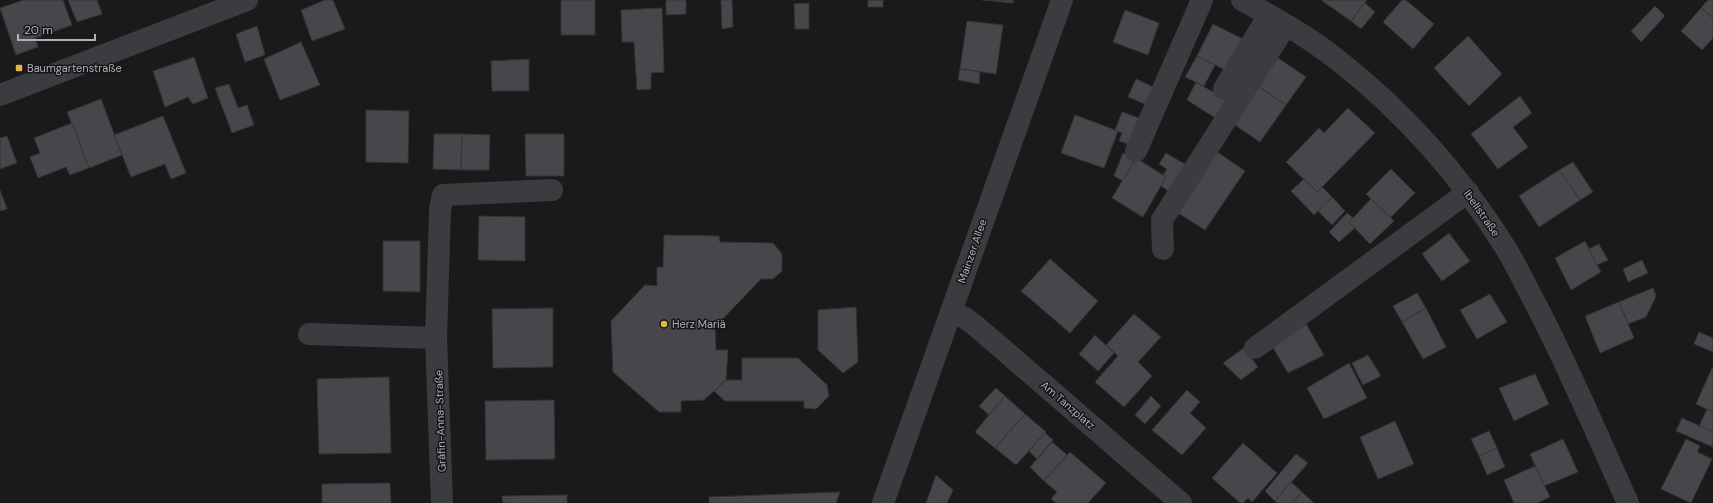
<svg xmlns="http://www.w3.org/2000/svg" width="1713" height="503" viewBox="0 0 1713 503" font-family="'DM Sans',sans-serif">
<style>
.building{fill:#47474b;stroke:#343437}
.lines{fill:none;stroke-linecap:round;stroke-linejoin:round}
.minor{stroke:#3b3c40;stroke-width:22}
.poi-dot{fill:#e5b548;stroke:#151417;stroke-width:1.5}
.labels{text-anchor:middle;dominant-baseline:central;stroke-width:3;stroke-linejoin:round;paint-order:stroke}
.poi-label{font-size:11px;fill:#adb1ba;stroke:#151417;text-anchor:start}
.street-label{font-size:11px;fill:#adb1ba;stroke:#151417}
</style>
<rect width="100%" height="100%" fill="#1a1a1b"/>
<!-- building -->
<g class="building">
<path d="M 24,0 L 63,0 L 72,25 L 35,38 L 38,47 L 16,55 L 0,8 Z"/>
<path d="M 68,0 L 97,0 L 102,14 L 77,22 Z"/>
<path d="M 325,0 L 333,0 L 345,29 L 312,41 L 301,10 Z"/>
<rect x="561" y="0" width="34" height="35"/>
<path d="M 666,0 L 686,0 L 686,14 L 666,15 Z"/>
<path d="M 721,0 L 732,0 L 733,27 L 722,29 Z"/>
<rect x="868" y="0" width="15" height="7"/>
<path d="M 982,0 L 1013,0 L 1013,3 Z"/>
<path d="M 1321,0 L 1367,0 L 1351,21 Z"/>
<path d="M 1402,0 L 1406,0 L 1434,24 L 1413,49 L 1383,22 Z"/>
<path d="M 1708,0 L 1713,0 L 1713,18 L 1701,8 Z"/>
<path d="M 809,3 L 809,29 L 795,29 L 794,4 Z"/>
<path d="M 1365,3 L 1375,12 L 1361,29 L 1351,21 Z"/>
<path d="M 1655,6 L 1665,16 L 1641,42 L 1631,31 Z"/>
<path d="M 662,8 L 664,72 L 651,73 L 651,89 L 637,90 L 634,42 L 622,42 L 621,10 Z"/>
<path d="M 1701,8 L 1713,18 L 1713,38 L 1702,50 L 1681,31 Z"/>
<path d="M 1125,10 L 1159,23 L 1148,55 L 1113,42 Z"/>
<path d="M 967,21 L 1003,25 L 996,74 L 960,69 Z"/>
<path d="M 1213,24 L 1243,39 L 1227,71 L 1197,56 Z"/>
<path d="M 257,26 L 265,55 L 245,62 L 236,34 Z"/>
<path d="M 1468,36 L 1502,74 L 1469,106 L 1434,68 Z"/>
<path d="M 301,42 L 320,85 L 280,100 L 264,59 Z"/>
<path d="M 1197,56 L 1215,65 L 1204,86 L 1185,77 Z"/>
<path d="M 194,57 L 208,98 L 193,104 L 188,97 L 165,107 L 153,71 Z"/>
<path d="M 1278,58 L 1306,77 L 1286,105 L 1258,86 Z"/>
<path d="M 529,59 L 529,91 L 492,91 L 491,61 Z"/>
<path d="M 960,69 L 980,72 L 979,84 L 958,80 Z"/>
<path d="M 1136,79 L 1153,87 L 1145,104 L 1128,97 Z"/>
<path d="M 1196,82 L 1228,101 L 1217,119 L 1187,100 Z"/>
<path d="M 229,84 L 238,108 L 247,105 L 254,125 L 232,133 L 215,88 Z"/>
<path d="M 1258,86 L 1286,105 L 1260,142 L 1232,123 Z"/>
<path d="M 1520,96 L 1532,113 L 1513,127 L 1528,147 L 1498,169 L 1471,134 Z"/>
<path d="M 101,99 L 122,155 L 89,168 L 67,112 Z"/>
<path d="M 1348,108 L 1375,133 L 1317,192 L 1286,162 L 1319,128 L 1324,133 Z"/>
<path d="M 366,110 L 409,111 L 408,163 L 366,162 Z"/>
<path d="M 1122,112 L 1139,118 L 1128,144 L 1119,141 L 1122,133 L 1115,130 Z"/>
<path d="M 1075,115 L 1118,131 L 1104,168 L 1061,153 Z"/>
<path d="M 163,116 L 186,173 L 171,179 L 165,164 L 131,177 L 114,135 Z"/>
<path d="M 72,123 L 89,168 L 70,175 L 66,167 L 38,178 L 30,157 L 40,153 L 34,138 Z"/>
<path d="M 434,134 L 462,134 L 461,170 L 433,169 Z"/>
<path d="M 462,134 L 490,135 L 489,170 L 461,170 Z"/>
<path d="M 525,134 L 564,134 L 564,176 L 526,176 Z"/>
<path d="M 7,136 L 17,163 L 0,169 L 0,138 Z"/>
<path d="M 1216,151 L 1245,171 L 1205,230 L 1175,211 Z"/>
<path d="M 1123,153 L 1135,160 L 1123,181 L 1114,176 Z"/>
<path d="M 1166,153 L 1188,166 L 1171,193 L 1161,186 L 1166,177 L 1163,175 L 1167,169 L 1159,164 Z"/>
<path d="M 1136,158 L 1166,177 L 1143,217 L 1112,198 Z"/>
<path d="M 1573,162 L 1593,192 L 1580,200 L 1559,170 Z"/>
<path d="M 1391,169 L 1415,193 L 1390,218 L 1366,194 Z"/>
<path d="M 1559,170 L 1580,200 L 1539,227 L 1519,196 Z"/>
<path d="M 1304,179 L 1317,192 L 1322,187 L 1332,197 L 1314,215 L 1291,191 Z"/>
<path d="M 0,190 L 7,209 L 0,211 Z"/>
<path d="M 1332,197 L 1345,211 L 1332,225 L 1318,211 Z"/>
<path d="M 1371,199 L 1394,221 L 1370,244 L 1349,222 Z"/>
<path d="M 1347,213 L 1353,218 L 1349,222 L 1355,228 L 1339,242 L 1329,232 Z"/>
<path d="M 479,216 L 525,217 L 525,261 L 478,260 Z"/>
<path d="M 1449,233 L 1470,261 L 1442,281 L 1422,254 Z"/>
<path d="M 664,235 L 719,236 L 720,242 L 773,243 L 782,254 L 782,271 L 773,279 L 761,279 L 715,327 L 716,350 L 728,350 L 726,380 L 704,400 L 681,401 L 681,412 L 659,412 L 613,372 L 611,321 L 645,285 L 657,286 L 657,267 L 663,267 Z"/>
<path d="M 383,241 L 420,241 L 420,292 L 383,291 Z"/>
<path d="M 1585,241 L 1601,272 L 1571,290 L 1555,258 Z"/>
<path d="M 1599,244 L 1608,260 L 1597,265 L 1589,249 Z"/>
<path d="M 1050,259 L 1098,301 L 1070,333 L 1021,291 Z"/>
<path d="M 1642,260 L 1648,273 L 1628,282 L 1623,269 Z"/>
<path d="M 1653,288 L 1656,296 L 1646,317 L 1628,324 L 1619,302 Z"/>
<path d="M 1417,293 L 1426,308 L 1402,322 L 1393,306 Z"/>
<path d="M 1490,294 L 1507,322 L 1477,339 L 1460,310 Z"/>
<path d="M 1619,302 L 1634,338 L 1600,353 L 1585,316 Z"/>
<path d="M 856,307 L 858,362 L 843,373 L 818,350 L 818,310 Z"/>
<path d="M 553,308 L 553,367 L 493,368 L 492,309 Z"/>
<path d="M 1426,308 L 1446,347 L 1423,359 L 1402,322 Z"/>
<path d="M 1134,314 L 1161,337 L 1138,362 L 1152,376 L 1124,407 L 1095,382 L 1118,356 L 1106,345 Z"/>
<path d="M 1306,324 L 1324,355 L 1288,373 L 1271,344 Z"/>
<path d="M 1699,332 L 1713,338 L 1713,352 L 1694,344 Z"/>
<path d="M 1095,335 L 1114,353 L 1098,371 L 1079,354 Z"/>
<path d="M 1244,348 L 1258,367 L 1241,380 L 1223,363 Z"/>
<path d="M 1368,355 L 1381,376 L 1363,385 L 1352,363 Z"/>
<path d="M 742,358 L 798,358 L 827,385 L 829,396 L 816,409 L 804,408 L 804,401 L 725,401 L 714,391 L 726,380 L 742,380 Z"/>
<path d="M 1349,363 L 1367,398 L 1324,419 L 1307,388 Z"/>
<path d="M 1712,368 L 1713,368 L 1713,412 L 1696,404 Z"/>
<path d="M 1535,374 L 1549,404 L 1514,421 L 1499,388 Z"/>
<path d="M 389,377 L 391,453 L 319,454 L 317,379 Z"/>
<path d="M 996,388 L 1005,396 L 989,415 L 979,406 Z"/>
<path d="M 1187,390 L 1200,402 L 1190,413 L 1206,428 L 1182,455 L 1152,430 Z"/>
<path d="M 1005,396 L 1025,414 L 995,448 L 975,432 Z"/>
<path d="M 1151,396 L 1161,406 L 1145,424 L 1135,415 Z"/>
<path d="M 554,400 L 555,459 L 486,460 L 485,401 Z"/>
<path d="M 1707,409 L 1713,412 L 1713,432 L 1699,426 Z"/>
<path d="M 1025,414 L 1046,432 L 1016,465 L 995,448 Z"/>
<path d="M 1682,418 L 1713,432 L 1713,447 L 1676,431 Z"/>
<path d="M 1395,421 L 1414,464 L 1378,479 L 1360,437 Z"/>
<path d="M 1489,431 L 1497,448 L 1479,456 L 1471,439 Z"/>
<path d="M 1045,433 L 1053,440 L 1037,459 L 1029,451 Z"/>
<path d="M 1563,439 L 1578,472 L 1544,486 L 1530,454 Z"/>
<path d="M 1686,439 L 1700,446 L 1697,452 L 1712,459 L 1691,503 L 1661,489 Z"/>
<path d="M 1052,442 L 1067,455 L 1044,481 L 1030,467 Z"/>
<path d="M 1243,443 L 1277,473 L 1252,502 L 1248,498 L 1243,503 L 1240,503 L 1212,478 Z"/>
<path d="M 1497,448 L 1505,467 L 1487,475 L 1479,456 Z"/>
<path d="M 1070,452 L 1106,483 L 1088,503 L 1056,503 L 1051,499 L 1057,492 L 1044,481 Z"/>
<path d="M 1296,454 L 1308,463 L 1275,501 L 1265,491 Z"/>
<path d="M 1535,466 L 1550,497 L 1537,503 L 1514,503 L 1504,480 Z"/>
<path d="M 936,475 L 953,490 L 947,503 L 926,503 Z"/>
<path d="M 1291,482 L 1302,492 L 1292,503 L 1278,503 L 1275,501 Z"/>
<path d="M 390,483 L 391,503 L 322,503 L 322,484 Z"/>
<path d="M 840,492 L 836,503 L 709,503 L 709,497 Z"/>
<path d="M 1302,492 L 1314,503 L 1292,503 Z"/>
<path d="M 567,495 L 567,503 L 503,503 L 502,496 Z"/>
</g>
<g class="lines">
<!-- minor -->
<g class="minor">
<path d="M 1242,0 C 1275,18 1309,37 1339,61 C 1405,113 1460,175 1505,247 C 1515,263 1524,282 1533,299 C 1568,365 1597,435 1628,503"/>
<path d="M 1224,89 L 1269,15"/>
<path d="M 0,95 L 247,0"/>
<path d="M 1136,151 L 1202,0"/>
<path d="M 1163,249 L 1162,220 L 1286,25"/>
<path d="M 951,312 L 965,318 L 977,327 L 1181,503"/>
<path d="M 309,334 L 436,338"/>
<path d="M 1255,348 L 1468,192"/>
<path d="M 442,503 L 436,338 L 440,210 L 443,195 L 552,190"/>
<path d="M 883,503 L 1062,0"/>
</g>
</g>
<!-- markers -->
<g class="poi-dot">
<rect x="15" y="64" width="8" height="8" rx="2"/>
<circle cx="664" cy="324" r="4"/>
</g>
<g class="labels">
<!-- poi labels -->
<g class="poi-label">
<text x="27" y="68">Baumgartenstraße</text>
<text x="672" y="324">Herz Mariä</text>
</g>
<!-- street labels -->
<g class="street-label">
<text transform="translate(1482 213) rotate(55)">Ibellstraße</text>
<text transform="translate(972 251) rotate(-71)">Mainzer Allee</text>
<text transform="translate(1068 405) rotate(41)">Am Tanzplatz</text>
<text transform="translate(440 421) rotate(-92)">Gräfin-Anna-Straße</text>
</g>
</g>
<!-- scale -->
<path d="M18 34v6h77v-6" fill="none" stroke="#adb1ba" stroke-width="2"/>
<text x="24" y="34" font-size="12" fill="#adb1ba" stroke="#151417" stroke-width="3" paint-order="stroke">20 m</text>
</svg>
